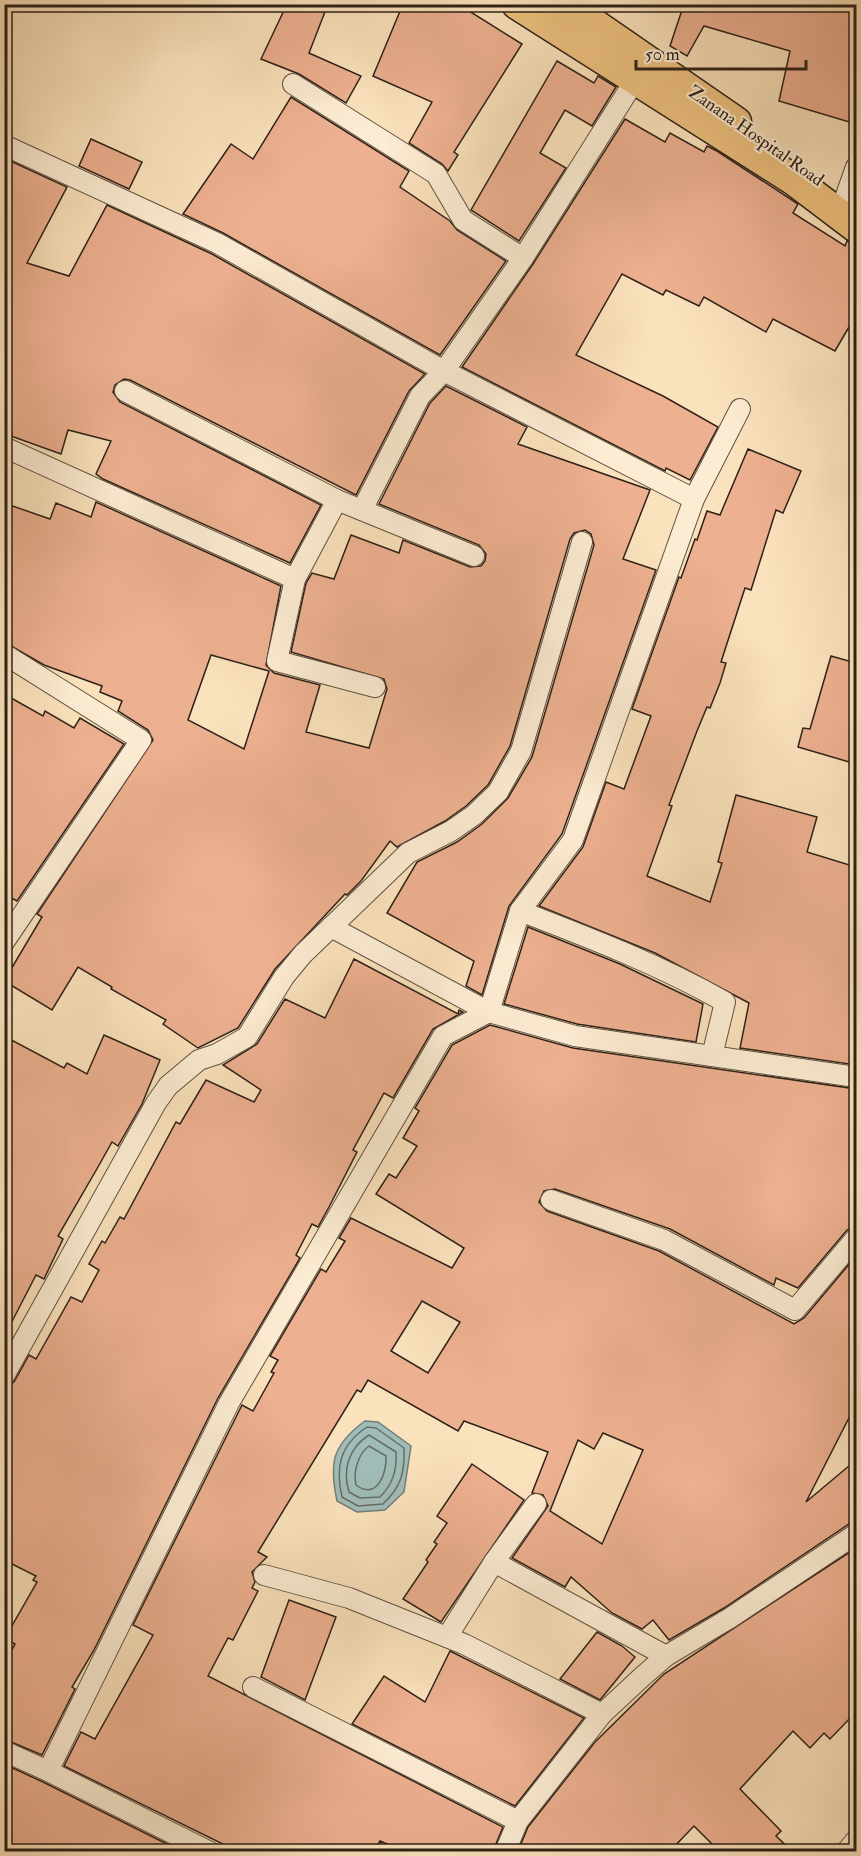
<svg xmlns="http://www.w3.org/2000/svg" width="861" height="1856" viewBox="0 0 861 1856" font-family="'IM FELL Double Pica',serif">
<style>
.water{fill:#a0bcb8;stroke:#727e78;stroke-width:1.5}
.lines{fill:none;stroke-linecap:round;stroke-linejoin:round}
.shore{stroke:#666e68;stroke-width:1.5}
.building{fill:#edb090;stroke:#2d2118;stroke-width:1.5;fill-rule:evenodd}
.street-casing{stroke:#605141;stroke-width:22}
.primary-casing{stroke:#2d2118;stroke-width:33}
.street{stroke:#fcecd3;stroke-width:20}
.primary{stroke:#edc17e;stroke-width:30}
.labels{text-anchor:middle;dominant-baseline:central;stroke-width:4.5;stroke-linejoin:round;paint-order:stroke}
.street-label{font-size:18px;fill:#2d2118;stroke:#fcecd3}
</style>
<rect width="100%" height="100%" fill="#fae2bc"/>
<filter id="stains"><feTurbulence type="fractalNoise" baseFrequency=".00333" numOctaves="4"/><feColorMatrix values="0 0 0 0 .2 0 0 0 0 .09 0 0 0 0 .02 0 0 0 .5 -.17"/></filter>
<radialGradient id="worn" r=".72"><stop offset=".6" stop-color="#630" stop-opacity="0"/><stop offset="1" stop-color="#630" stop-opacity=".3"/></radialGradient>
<!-- water -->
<path class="water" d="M 365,1421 L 378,1422 L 411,1446 L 404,1492 L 385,1510 L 357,1512 L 337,1501 C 329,1463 332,1445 365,1421 Z"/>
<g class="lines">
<!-- shore -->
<g class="shore">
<path d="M 367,1427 L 376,1428 L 404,1448 C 405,1473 401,1487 383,1504 L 358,1506 L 342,1497 C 335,1467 340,1445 367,1427 Z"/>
<path d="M 369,1435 L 396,1452 C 397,1470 393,1484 380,1497 L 360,1498 L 349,1492 C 342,1469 349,1448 369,1435 Z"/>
<path d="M 369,1446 L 386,1456 C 387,1473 377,1501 356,1485 C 353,1472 358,1454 369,1446 Z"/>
</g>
</g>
<!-- building -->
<g class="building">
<path d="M 287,4 L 328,4 L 309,53 L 361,76 L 346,103 L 299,74 L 261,59 Z"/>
<path d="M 403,4 L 473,4 L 469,11 L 522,44 L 454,152 L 458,155 L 448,171 L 442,164 L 409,143 L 432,102 L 373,76 Z"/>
<path d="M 684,4 L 856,4 L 856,124 L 779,101 L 790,51 L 704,26 L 687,56 L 670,46 Z"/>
<path d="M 557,61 L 594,83 L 598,76 L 616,87 L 592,126 L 565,110 L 540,153 L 566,168 L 519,241 L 471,210 Z"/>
<path d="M 291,97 L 409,171 L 400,187 L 450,221 L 457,230 L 506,261 L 440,355 L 223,233 L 183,214 L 231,144 L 253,159 Z"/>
<path d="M 625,119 L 665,142 L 670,133 L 704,152 L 707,146 L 717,151 L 798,204 L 793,213 L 845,246 L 847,241 L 856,244 L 856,315 L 835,351 L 773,319 L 766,332 L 704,297 L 699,306 L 666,290 L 663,295 L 622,274 L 576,355 L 663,396 L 718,427 L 690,480 L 666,468 L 665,471 L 462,367 L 533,264 Z"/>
<path d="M 91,139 L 142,162 L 129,189 L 79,166 Z"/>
<path d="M 4,158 L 67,187 L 27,263 L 69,276 L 107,205 L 212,254 L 425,374 L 409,391 L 356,495 L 130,380 L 124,379 L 115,385 L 113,392 L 120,402 L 321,505 L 290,563 L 103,479 L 96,474 L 111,441 L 68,430 L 61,454 L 11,436 L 12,433 L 4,430 Z"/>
<path d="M 446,386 L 527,427 L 518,444 L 650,490 L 623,559 L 656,570 L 562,834 L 509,906 L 482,995 L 466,986 L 474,961 L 387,913 L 417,862 L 457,842 L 482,824 L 508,798 L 532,757 L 594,545 L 591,534 L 585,530 L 574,533 L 570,539 L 510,746 L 488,785 L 466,806 L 445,821 L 397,847 L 390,841 L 361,881 L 347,895 L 345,894 L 275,969 L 238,1028 L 198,1048 L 163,1024 L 166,1020 L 111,989 L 112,987 L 78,967 L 52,1010 L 4,981 L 42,917 L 37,914 L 153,740 L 148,730 L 118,711 L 122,701 L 100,692 L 102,686 L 44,665 L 4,642 L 4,503 L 50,519 L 56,503 L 91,517 L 96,502 L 281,586 L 266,665 L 274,673 L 320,685 L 306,732 L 369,748 L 387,689 L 384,679 L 291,652 L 306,583 L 312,573 L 334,579 L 351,535 L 399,553 L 403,540 L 470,567 L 481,566 L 485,561 L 486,554 L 479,545 L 379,504 L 430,403 ZM 211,655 L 269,671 L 244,749 L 188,720 Z"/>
<path d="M 748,449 L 801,471 L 783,513 L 776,510 L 751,590 L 745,588 L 721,662 L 726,663 L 720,683 L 710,708 L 707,707 L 697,731 L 669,805 L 672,806 L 647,876 L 710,902 L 722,863 L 718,862 L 736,795 L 817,817 L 807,852 L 856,867 L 856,1065 L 740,1048 L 749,1003 L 655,953 L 539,906 L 583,847 L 606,782 L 624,789 L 651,716 L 632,709 L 679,577 L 681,578 L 695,539 L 697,540 L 707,511 L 720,515 Z"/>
<path d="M 831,656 L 856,663 L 856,764 L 798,747 L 803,728 L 810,729 Z"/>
<path d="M 4,694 L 43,716 L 45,711 L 74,728 L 80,718 L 124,744 L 17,901 L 4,894 Z"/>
<path d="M 528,927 L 620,964 L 703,1004 L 696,1042 L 577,1024 L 504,1004 Z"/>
<path d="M 354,959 L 458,1014 L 459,1010 L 463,1012 L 433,1029 L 393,1098 L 384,1093 L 353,1150 L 357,1152 L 329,1207 L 318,1227 L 312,1224 L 296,1255 L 300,1258 L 218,1398 L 94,1650 L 72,1687 L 75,1689 L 42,1755 L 4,1739 L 4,1699 L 11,1686 L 4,1682 L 4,1664 L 15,1644 L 5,1638 L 37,1582 L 33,1580 L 36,1576 L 4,1560 L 4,1388 L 14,1382 L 29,1355 L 36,1359 L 71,1297 L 82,1302 L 99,1270 L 89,1264 L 102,1241 L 105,1243 L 120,1217 L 124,1219 L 176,1122 L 180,1124 L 206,1080 L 254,1102 L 261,1090 L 223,1065 L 257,1044 L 285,999 L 325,1018 Z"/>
<path d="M 490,1025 L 573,1048 L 856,1089 L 856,1226 L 847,1230 L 798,1288 L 776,1278 L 774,1285 L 670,1229 L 555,1189 L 544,1191 L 539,1202 L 547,1211 L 659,1251 L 794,1324 L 804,1318 L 856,1256 L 856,1404 L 806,1502 L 856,1460 L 856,1522 L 849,1524 L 724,1608 L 669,1640 L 653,1620 L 642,1629 L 612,1613 L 571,1577 L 565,1587 L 512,1558 L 548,1506 L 543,1495 L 532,1493 L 548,1452 L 464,1421 L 458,1431 L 368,1380 L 361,1392 L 357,1390 L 258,1552 L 267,1557 L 252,1572 L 255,1582 L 252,1588 L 258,1591 L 233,1640 L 228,1638 L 208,1676 L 503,1827 L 493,1851 L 404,1851 L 380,1841 L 374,1851 L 237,1851 L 64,1766 L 81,1732 L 95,1739 L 153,1635 L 133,1625 L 240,1409 L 242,1405 L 253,1411 L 274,1373 L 271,1372 L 278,1360 L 270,1356 L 321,1269 L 326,1272 L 345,1241 L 339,1238 L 351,1218 L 452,1268 L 464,1248 L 376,1194 L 389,1174 L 396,1178 L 417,1146 L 403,1138 L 419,1111 L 415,1108 L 452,1045 ZM 422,1301 L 460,1322 L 428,1373 L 391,1351 ZM 603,1433 L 643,1450 L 602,1544 L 550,1511 L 578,1440 L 594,1449 Z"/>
<path d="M 104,1035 L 160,1060 L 142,1104 L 118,1146 L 112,1142 L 98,1167 L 58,1236 L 63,1239 L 44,1279 L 36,1275 L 4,1337 L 4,1036 L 64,1068 L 67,1063 L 87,1074 Z"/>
<path d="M 472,1464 L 524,1500 L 441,1622 L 403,1599 L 428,1562 L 426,1560 L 437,1544 L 434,1542 L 447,1523 L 437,1516 Z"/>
<path d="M 856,1548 L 856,1712 L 830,1739 L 824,1733 L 810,1748 L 793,1731 L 740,1789 L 781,1831 L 776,1836 L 792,1851 L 719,1851 L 694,1826 L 670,1851 L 518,1851 L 528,1827 L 595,1742 L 664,1674 Z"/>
<path d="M 289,1600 L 336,1617 L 305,1700 L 261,1677 Z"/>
<path d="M 597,1632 L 622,1646 L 635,1657 L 600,1700 L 560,1679 Z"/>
<path d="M 450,1651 L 584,1718 L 515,1806 L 352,1724 L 384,1676 L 425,1702 Z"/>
<path d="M 4,1764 L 43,1782 L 181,1851 L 4,1851 Z"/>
</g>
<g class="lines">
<defs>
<g id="street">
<path d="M 293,84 L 436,174 L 463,220 L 523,258"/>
<path d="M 4,145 L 217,243 L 444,371 L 694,499"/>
<path d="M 845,198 L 856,167"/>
<path d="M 125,391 L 337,500 L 474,556"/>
<path d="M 4,447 L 295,579"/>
<path d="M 337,500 L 295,579 L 277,661 L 375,687"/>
<path d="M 362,510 L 420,396 L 444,371 L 523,258 L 635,80"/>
<path d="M 4,654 L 141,740 L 4,942"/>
<path d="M 520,911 C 590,938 660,965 725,1002 L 712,1056"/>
<path d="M 331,927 L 489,1012 L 520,911 L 573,840 L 694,499 L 740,409"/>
<path d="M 551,1200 L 664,1240 L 795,1310 L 856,1238"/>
<path d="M 4,1376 L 156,1103 L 168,1086 L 199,1060 L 217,1054 L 247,1037 L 284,977 L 303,954 L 408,853 L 451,831 L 474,815 L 498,792 L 521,751 L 582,542"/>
<path d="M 494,1562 L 666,1656"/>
<path d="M 264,1575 L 349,1598 L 464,1644 L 602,1714"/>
<path d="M 447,1637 L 494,1562 L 536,1504"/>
<path d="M 253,1687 L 518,1821"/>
<path d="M 4,1751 L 48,1771 L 229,1403 L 443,1036 L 489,1012 L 575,1036 L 856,1077"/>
<path d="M 48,1771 L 210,1852"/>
<path d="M 505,1852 L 518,1821 L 602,1714 L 643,1676 L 666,1656 L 730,1618 L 856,1534"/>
<path d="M 846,1852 L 856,1840"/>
</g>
<g id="primary">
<path d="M 517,4 L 794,180 L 856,227"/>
<path d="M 565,4 L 736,122"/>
</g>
</defs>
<!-- street casing -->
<use href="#street" class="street-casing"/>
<!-- primary casing -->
<use href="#primary" class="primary-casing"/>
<!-- street -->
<use href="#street" class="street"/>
<!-- primary -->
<use href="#primary" class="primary"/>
</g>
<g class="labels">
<!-- street labels -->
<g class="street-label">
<text transform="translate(756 136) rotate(35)">Zanana Hospital Road</text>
</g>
</g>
<!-- margin -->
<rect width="861" height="1856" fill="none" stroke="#fae2bc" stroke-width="24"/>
<rect x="6" y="6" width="849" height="1844" fill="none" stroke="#2d2118" stroke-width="3"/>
<rect x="12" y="12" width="837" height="1832" fill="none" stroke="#2d2118" stroke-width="1.5"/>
<!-- scale -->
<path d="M636 60v9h170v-9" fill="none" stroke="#2d2118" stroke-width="3"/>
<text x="645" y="60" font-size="18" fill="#2d2118" stroke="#fcecd3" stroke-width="4.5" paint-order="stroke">50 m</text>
<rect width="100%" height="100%" filter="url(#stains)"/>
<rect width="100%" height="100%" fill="url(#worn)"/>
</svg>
